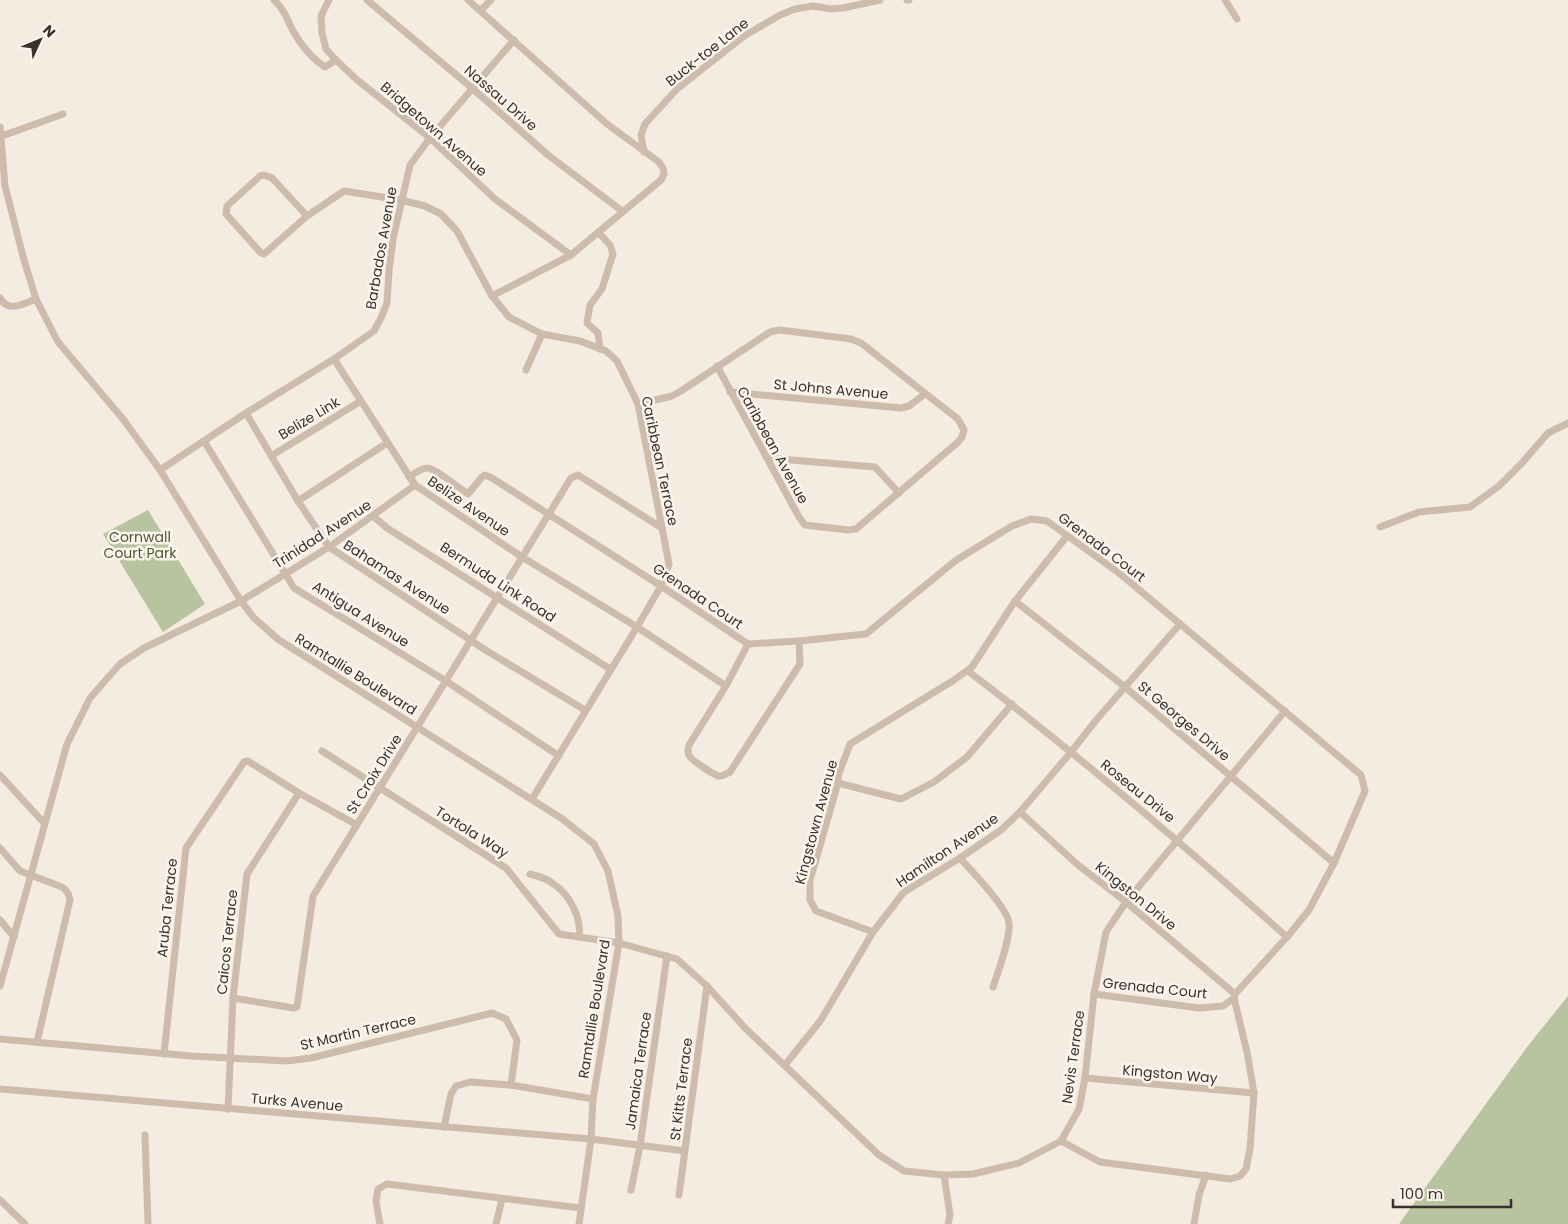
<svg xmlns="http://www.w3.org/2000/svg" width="1568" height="1224" viewBox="0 0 1568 1224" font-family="Poppins,sans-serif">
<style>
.green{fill:#b8c4a0}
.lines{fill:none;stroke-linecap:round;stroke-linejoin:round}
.minor{stroke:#cdbbac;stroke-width:7}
.labels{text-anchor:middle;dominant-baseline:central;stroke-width:5;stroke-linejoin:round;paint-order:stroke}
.street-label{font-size:14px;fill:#3b302b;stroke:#fbf5ee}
.park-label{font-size:14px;fill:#4a5a2e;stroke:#fbf5ee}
</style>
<rect width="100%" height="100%" fill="#f4ebe1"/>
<!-- green -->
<g class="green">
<path d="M 148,510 L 205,604 L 163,632 L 103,534 Z"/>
<path d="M 1568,996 L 1568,1224 L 1399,1224 L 1527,1047 Z"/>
</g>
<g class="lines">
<!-- minor -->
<g class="minor">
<path d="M 274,0 C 284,9 287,19 293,31 C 301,45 311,58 325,67 L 336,60"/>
<path d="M 329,0 L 321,16 L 322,33 L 326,49 L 336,60 L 356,79 L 430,138 L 495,199 L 571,255"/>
<path d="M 367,0 L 472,88 L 548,155 L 622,211"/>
<path d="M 468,0 L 607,124 L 659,162 L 663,168 L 664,174 L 661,180 L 571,255 L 492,296"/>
<path d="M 907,0 L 909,0"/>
<path d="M 1225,0 L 1237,19"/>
<path d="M 481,10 L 491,0"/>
<path d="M 0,127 L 5,186 L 24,260 L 36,299 L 58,342 L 123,419 L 160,470 L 241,601 L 254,618 L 279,640 L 561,818 L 594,844 L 608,871 L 618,916 L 619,943 L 593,1099 L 591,1139 L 579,1224"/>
<path d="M 2,136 L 63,114"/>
<path d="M 644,152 L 641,135 L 645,124 L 677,89 L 744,36 L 780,15 L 795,9 L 813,6 L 831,9 L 843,8 L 880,0"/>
<path d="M 307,216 L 272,178 L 264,175 L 260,176 L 227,206 L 226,214 L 261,253 L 264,254 L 307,216 L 344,191 L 401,200 L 425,206 L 441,214 L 457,231 L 492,296 L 509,317 L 542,334 L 580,341 L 606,351 L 617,361 L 638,404 L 669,564 L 661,586 L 637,627 L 532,799"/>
<path d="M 598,232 L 610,245 L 613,254 L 602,289 L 590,305 L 587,323 L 598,333 L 600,349"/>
<path d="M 0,298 C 8,313 24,304 36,299"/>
<path d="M 334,359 L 415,485 L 522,557 L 637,627 L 726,686 L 689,745 C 688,749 687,753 690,757 C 693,761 713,774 718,776 C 722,777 726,774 730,772 L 800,664 L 799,641"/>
<path d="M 526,370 L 542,334"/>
<path d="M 730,392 L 901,408 L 909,406 L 925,394"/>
<path d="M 638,404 L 672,396 L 681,391 L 770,332 L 779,330 L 788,331 L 851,339 L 861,343 L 958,419 L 964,430 L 962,437 L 957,443 L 856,529 L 848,530 L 805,525 L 799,517 L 717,366"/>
<path d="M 246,413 L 298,501 L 329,547 L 487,651 L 585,710"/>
<path d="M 204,441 L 294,588 L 446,681 L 559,756"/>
<path d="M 271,456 L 361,401"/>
<path d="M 767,458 L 875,467 L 899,493"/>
<path d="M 160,470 L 246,413 L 334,359 L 374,331 L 381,318 L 387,303 L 389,271 L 393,239 L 410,165 L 430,138 L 514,40"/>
<path d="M 409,477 C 414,474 421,468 427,468 C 433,467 461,489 468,494 L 482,477 L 485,475 L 492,478 L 661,586 L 748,644 L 799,641 L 866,634 L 955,561 L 984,543 L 1012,526 L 1031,519 L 1047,521 L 1119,573 L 1361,775 L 1365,791 L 1334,863 L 1309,910 L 1287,937 L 1235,994"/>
<path d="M 298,501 L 387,443"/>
<path d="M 373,516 L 387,528 L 610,669"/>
<path d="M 1380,527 L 1419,512 L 1470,507 L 1499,486 L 1521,464 L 1548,433 L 1568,423"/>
<path d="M 1015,601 L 1120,683 L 1334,863"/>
<path d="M 968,671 C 1078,755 1184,845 1287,937"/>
<path d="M 726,686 L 748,644"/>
<path d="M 322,751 L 506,868 L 559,934 L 619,943 L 677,959 L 707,986 L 745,1028 L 879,1155 L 904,1171 L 944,1175 L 973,1174 L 1019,1163 L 1061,1141 L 1079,1109 L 1085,1078 L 1094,994 L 1106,932 L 1126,902 L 1285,711"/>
<path d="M 0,775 L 44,823"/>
<path d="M 838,783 L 901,799 L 934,782 L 967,757 L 1012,704"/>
<path d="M 1020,812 L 1078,865 L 1126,902 L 1235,994 L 1234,998"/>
<path d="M 0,848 L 20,871 L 62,887 C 67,890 69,894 70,900 L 37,1042"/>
<path d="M 960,858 C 972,872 1007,907 1009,923 C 1011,937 998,972 993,987"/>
<path d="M 530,874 C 538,876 546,878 552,883 C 569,893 582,918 579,937"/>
<path d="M 0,920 L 14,937"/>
<path d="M 873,932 L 816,911 L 810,900 L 810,880 L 838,783 L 838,776 L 850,744 L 954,680 L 972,667 L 1015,601 L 1067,536"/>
<path d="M 0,986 L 67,744 L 90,698 L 120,664 L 144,648 L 241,601 L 329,547 L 415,485"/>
<path d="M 233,998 L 294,1008 L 297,1007 L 313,896 L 571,478 L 578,475 L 662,528"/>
<path d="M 0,1039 L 191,1056 L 287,1061 L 311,1058 L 492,1013 L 506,1019 L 517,1040 L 511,1085 L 593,1099"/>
<path d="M 164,1054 L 186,848 L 244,762 L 248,761 L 299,793 L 357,825"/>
<path d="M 785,1065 L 821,1020 L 873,932 L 904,892 L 960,858 L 1001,830 L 1020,812 L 1071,752 L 1097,719 L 1180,624"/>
<path d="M 1085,1078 L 1254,1093"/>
<path d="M 0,1089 L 591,1139 L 685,1151"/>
<path d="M 228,1109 L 233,998 L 247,874 L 299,793"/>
<path d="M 444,1127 L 451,1094 L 456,1086 L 470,1082 L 511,1085"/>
<path d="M 145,1135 L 148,1224"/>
<path d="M 1061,1141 L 1100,1162 L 1230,1179 L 1240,1176 L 1246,1169 L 1250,1149 L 1254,1093 L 1247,1052 L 1234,998 L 1223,1006 L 1199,1008 L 1094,994"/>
<path d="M 944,1175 L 950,1215 L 948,1224"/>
<path d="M 631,1190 L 640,1146 L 667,956"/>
<path d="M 679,1195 L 707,986"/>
<path d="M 0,1200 L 25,1224"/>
<path d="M 380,1224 L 376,1201 L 378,1189 L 387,1184 L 581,1208"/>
<path d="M 496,1224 L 502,1199"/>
<path d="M 1194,1224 L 1199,1195 L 1206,1175"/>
</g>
</g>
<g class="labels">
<!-- street labels -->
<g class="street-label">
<text transform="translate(707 52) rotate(-38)">Buck-toe Lane</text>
<text transform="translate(501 98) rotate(41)">Nassau Drive</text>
<text transform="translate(434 129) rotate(41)">Bridgetown Avenue</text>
<text transform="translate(381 248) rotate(-80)">Barbados Avenue</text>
<text transform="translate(831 389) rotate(5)">St Johns Avenue</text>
<text transform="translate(309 418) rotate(-31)">Belize Link</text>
<text transform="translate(773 445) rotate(61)">Caribbean Avenue</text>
<text transform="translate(660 461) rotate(78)">Caribbean Terrace</text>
<text transform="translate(469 506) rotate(34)">Belize Avenue</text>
<text transform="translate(322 534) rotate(-33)">Trinidad Avenue</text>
<text transform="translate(1102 547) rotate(37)">Grenada Court</text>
<text transform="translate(397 577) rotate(33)">Bahamas Avenue</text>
<text transform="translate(498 582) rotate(33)">Bermuda Link Road</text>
<text transform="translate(698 596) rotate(34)">Grenada Court</text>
<text transform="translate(361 614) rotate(32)">Antigua Avenue</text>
<text transform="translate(356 674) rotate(32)">Ramtallie Boulevard</text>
<text transform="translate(1184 721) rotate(40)">St Georges Drive</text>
<text transform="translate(374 774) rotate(-58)">St Croix Drive</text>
<text transform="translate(1138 791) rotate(39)">Roseau Drive</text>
<text transform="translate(816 822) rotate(-75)">Kingstown Avenue</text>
<text transform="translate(472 832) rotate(32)">Tortola Way</text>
<text transform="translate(947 850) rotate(-34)">Hamilton Avenue</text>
<text transform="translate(1136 896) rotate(39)">Kingston Drive</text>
<text transform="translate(167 908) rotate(-84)">Aruba Terrace</text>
<text transform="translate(227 942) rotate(-84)">Caicos Terrace</text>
<text transform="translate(1155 988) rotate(6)">Grenada Court</text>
<text transform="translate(594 1009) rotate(-81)">Ramtallie Boulevard</text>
<text transform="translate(358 1032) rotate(-13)">St Martin Terrace</text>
<text transform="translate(1073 1057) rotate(-82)">Nevis Terrace</text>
<text transform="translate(638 1071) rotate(-82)">Jamaica Terrace</text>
<text transform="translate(1170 1074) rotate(5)">Kingston Way</text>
<text transform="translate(681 1089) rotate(-83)">St Kitts Terrace</text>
<text transform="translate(297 1102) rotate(5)">Turks Avenue</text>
</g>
<!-- park labels -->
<g class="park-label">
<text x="140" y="537">Cornwall<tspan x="140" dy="16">Court Park</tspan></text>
</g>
</g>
<!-- north arrow -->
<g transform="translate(40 40) rotate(46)" stroke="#fbf5ee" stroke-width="4" paint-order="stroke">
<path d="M0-4L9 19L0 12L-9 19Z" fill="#3b302b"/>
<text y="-8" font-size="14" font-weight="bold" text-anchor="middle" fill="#3b302b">N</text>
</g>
<!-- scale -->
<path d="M1393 1199v8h118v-8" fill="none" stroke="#3b302b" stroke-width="2.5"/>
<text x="1400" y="1199" font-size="15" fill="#3b302b" stroke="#fbf5ee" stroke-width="4" paint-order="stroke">100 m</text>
</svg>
